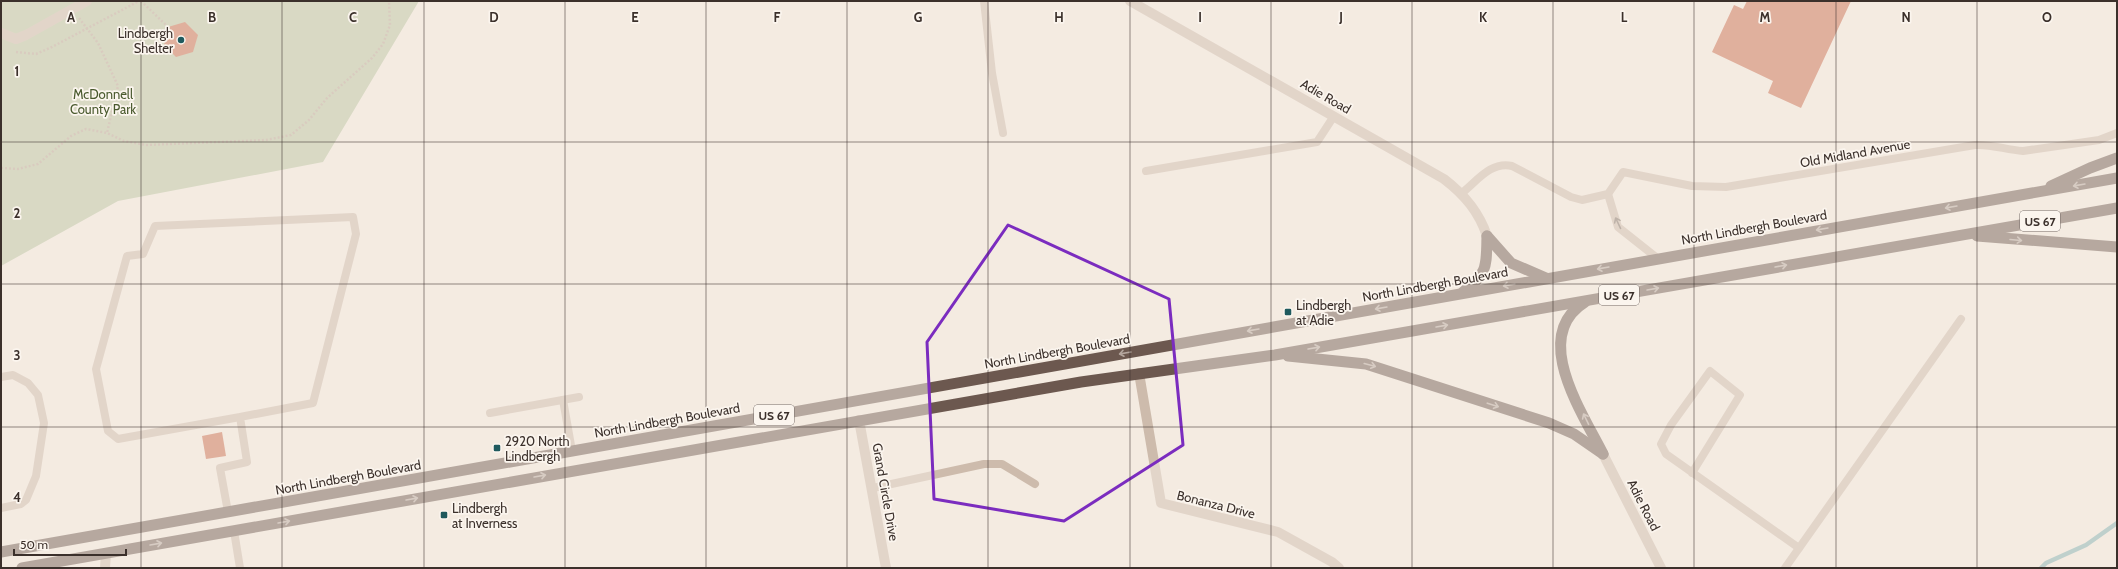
<svg xmlns="http://www.w3.org/2000/svg" width="2118" height="569" viewBox="0 0 2118 569" font-family="Cabin,sans-serif">
<style>
.green{fill:#b8c4a0}
.lines{fill:none;stroke-linecap:round;stroke-linejoin:round}
.stream{stroke:#7fb0b2;stroke-width:4.5}
.building{fill:#c8694b}
.path{stroke:#b9a596;stroke-width:2.5;stroke-dasharray:2 2;stroke-linecap:butt}
.service{stroke:#cdbbac;stroke-width:8}
.minor{stroke:#cdbbac;stroke-width:10}
.trunk{stroke:#6c584f;stroke-width:11}
.oneway{stroke:#b4a69e}
.oneway2{stroke:#7d6f65}
.marked{fill:none;stroke:#7b2cbf;stroke-width:3;stroke-linejoin:round}
.grid{fill:none;stroke:#3b302b;stroke-width:1;stroke-opacity:0.55}
.poi-dot{fill:#1f5a5e;stroke:#fbf5ee;stroke-width:1.5}
.labels{text-anchor:middle;dominant-baseline:central;stroke-width:3.5;stroke-linejoin:round;paint-order:stroke}
.shield{fill:#fbf5ee;stroke:#756b66;stroke-width:1}
.shield-label{font-size:12px;font-weight:bold;fill:#3b302b}
.poi-label{font-size:13px;fill:#3b302b;stroke:#fbf5ee;text-anchor:start}
.park-label{font-size:13px;fill:#4a5a2e;stroke:#fbf5ee}
.street-label{font-size:13px;fill:#3b302b;stroke:#fbf5ee}
.grid-label{font-size:13px;text-anchor:middle;font-weight:bold;fill:#3b302b;stroke:#fbf5ee;stroke-width:3.5;stroke-linejoin:round;paint-order:stroke}
</style>
<rect width="100%" height="100%" fill="#f4ebe1"/>
<!-- green -->
<path class="green" d="M 1,1 L 419,1 L 323,162 L 118,201 L 1,266 Z"/>
<g class="lines">
<!-- stream -->
<path class="stream" d="M 2041,568 L 2046,563 L 2086,545 L 2117,523"/>
</g>
<!-- building -->
<g class="building">
<path d="M 1747,1 L 1851,1 L 1801,108 L 1768,93 L 1773,81 L 1712,52 L 1734,5 L 1743,9 Z"/>
<path d="M 185,22 L 198,35 L 193,52 L 176,57 L 164,45 L 168,27 Z"/>
<path d="M 222,432 L 226,456 L 206,459 L 202,436 Z"/>
</g>
<g class="lines">
<!-- path -->
<g class="path">
<path d="M 141,1 L 166,25"/>
<path d="M 79,18 L 98,43 L 118,86 L 107,133"/>
<path d="M 16,52 L 36,54 L 52,47 L 139,1"/>
<path d="M 1,168 L 18,169 L 38,164 L 71,136 L 86,129 L 107,133 L 124,141 L 146,145 L 266,140 L 291,135 L 309,120 L 327,98 L 372,58 L 383,44 L 390,25 L 389,1"/>
</g>
<!-- service -->
<g class="service">
<path d="M 984,1 L 992,73 L 1003,133"/>
<path d="M 1146,171 L 1317,142 L 1334,116"/>
<path d="M 1462,193 C 1477,181 1491,161 1512,166 L 1571,197 L 1582,200 L 1608,194 L 1623,172 L 1692,186 L 1726,187 L 1975,145 C 1992,144 2006,150 2023,151 L 2099,140 L 2117,133"/>
<path d="M 1608,194 L 1618,227 L 1657,258"/>
<path d="M 1,377 L 13,375 L 28,383 L 38,395 L 44,423 L 36,476 L 26,500 L 21,504 L 1,508"/>
<path d="M 563,400 L 572,451"/>
<path d="M 490,413 L 579,397"/>
<path d="M 1692,473 L 1740,395 L 1710,371 L 1671,425 L 1661,444 L 1666,454 L 1799,548"/>
<path d="M 873,488 L 984,464 L 1002,464 L 1035,484"/>
<path d="M 228,512 L 220,468 L 247,462 L 240,417 L 313,403 L 356,234 L 353,217 L 155,226 L 143,254 L 127,256 L 96,369 L 108,431 L 118,439 L 240,417"/>
<path d="M 234,531 L 240,568"/>
<path d="M 1785,568 L 1961,319"/>
</g>
<!-- minor -->
<g class="minor">
<path d="M 1130,1 L 1444,179 C 1465,195 1479,212 1487,236"/>
<path d="M 1,33 L 16,39 L 26,35 L 87,1"/>
<path d="M 1139,373 L 1161,503 L 1278,532 L 1332,562 L 1339,568"/>
<path d="M 859,420 L 886,568"/>
<path d="M 1603,454 L 1661,568"/>
<path d="M 105,568 L 106,553"/>
</g>
<!-- trunk -->
<g class="trunk">
<path d="M 2051,186 L 2090,168 L 2117,158"/>
<path d="M 1487,236 L 1511,263 L 1546,278"/>
<path d="M 1977,236 L 2117,247"/>
<path d="M 1463,292 C 1489,272 1486,266 1487,236"/>
<path d="M 1585,302 C 1530,336 1582,412 1603,454"/>
<path d="M 1288,356 L 1366,364 L 1549,423 L 1574,434 L 1603,454"/>
<path d="M 1,552 L 2117,178"/>
<path d="M 22,568 L 1081,382 L 1275,355 L 2117,208"/>
</g>
</g>
<!-- one-way arrows -->
<defs><path id="oneway-shaft" d="M-6 0H5M1.5-3L5.5 0L1.5 3" fill="none" stroke-width="1.6" stroke-linecap="round" stroke-linejoin="round"/></defs>
<g class="oneway">
<use href="#oneway-shaft" transform="translate(2079 185) rotate(170)"/>
<use href="#oneway-shaft" transform="translate(1951 207) rotate(170)"/>
<use href="#oneway-shaft" transform="translate(1822 229) rotate(170)"/>
<use href="#oneway-shaft" transform="translate(2016 240) rotate(5)"/>
<use href="#oneway-shaft" transform="translate(1781 266) rotate(-10)"/>
<use href="#oneway-shaft" transform="translate(1603 268) rotate(170)"/>
<use href="#oneway-shaft" transform="translate(1509 285) rotate(170)"/>
<use href="#oneway-shaft" transform="translate(1653 289) rotate(-10)"/>
<use href="#oneway-shaft" transform="translate(1381 308) rotate(170)"/>
<use href="#oneway-shaft" transform="translate(1442 326) rotate(-10)"/>
<use href="#oneway-shaft" transform="translate(1253 330) rotate(170)"/>
<use href="#oneway-shaft" transform="translate(1314 348) rotate(-10)"/>
<use href="#oneway-shaft" transform="translate(1125 353) rotate(170)"/>
<use href="#oneway-shaft" transform="translate(1370 365) rotate(15)"/>
<use href="#oneway-shaft" transform="translate(1493 405) rotate(18)"/>
<use href="#oneway-shaft" transform="translate(1586 419) rotate(-116)"/>
<use href="#oneway-shaft" transform="translate(540 476) rotate(-10)"/>
<use href="#oneway-shaft" transform="translate(412 499) rotate(-10)"/>
<use href="#oneway-shaft" transform="translate(284 522) rotate(-10)"/>
<use href="#oneway-shaft" transform="translate(156 544) rotate(-10)"/>
</g>
<use class="oneway2" href="#oneway-shaft" transform="translate(1618 223) rotate(-115)"/>
<!-- marked area -->
<path d="M0 0H2118V569H0ZM 1008,225 L 1169,299 L 1183,445 L 1064,521 L 934,499 L 927,342 Z" fill="#f4ebe1" fill-opacity=".55" fill-rule="evenodd"/>
<path class="marked" d="M 1008,225 L 1169,299 L 1183,445 L 1064,521 L 934,499 L 927,342 Z"/>
<!-- grid -->
<path class="grid" d="M 141,1 L 141,568M 282,1 L 282,568M 424,1 L 424,568M 565,1 L 565,568M 706,1 L 706,568M 847,1 L 847,568M 988,1 L 988,568M 1130,1 L 1130,568M 1271,1 L 1271,568M 1412,1 L 1412,568M 1553,1 L 1553,568M 1694,1 L 1694,568M 1836,1 L 1836,568M 1977,1 L 1977,568M 1,142 L 2117,142M 1,284 L 2117,284M 1,427 L 2117,427"/>
<!-- markers -->
<g class="poi-dot">
<circle cx="181" cy="40" r="4"/>
<rect x="1284" y="308" width="8" height="8" rx="2"/>
<rect x="493" y="444" width="8" height="8" rx="2"/>
<rect x="440" y="511" width="8" height="8" rx="2"/>
</g>
<g class="labels">
<!-- shield labels -->
<g class="shield">
<rect x="2020" y="211" width="40" height="20" rx="3"/>
<rect x="1599" y="285" width="40" height="20" rx="3"/>
<rect x="754" y="405" width="40" height="20" rx="3"/>
</g>
<g class="shield-label">
<text x="2040" y="221">US 67</text>
<text x="1619" y="295">US 67</text>
<text x="774" y="415">US 67</text>
</g>
<!-- poi labels -->
<g class="poi-label">
<text x="173" y="33" text-anchor="end">Lindbergh<tspan x="173" dy="15">Shelter</tspan></text>
<text x="1296" y="305">Lindbergh<tspan x="1296" dy="15">at Adie</tspan></text>
<text x="505" y="441">2920 North<tspan x="505" dy="15">Lindbergh</tspan></text>
<text x="452" y="508">Lindbergh<tspan x="452" dy="15">at Inverness</tspan></text>
</g>
<!-- park labels -->
<g class="park-label">
<text x="103" y="94">McDonnell<tspan x="103" dy="15">County Park</tspan></text>
</g>
<!-- street labels -->
<g class="street-label">
<text transform="translate(1326 96) rotate(30)">Adie Road</text>
<text transform="translate(1855 153) rotate(-10)">Old Midland Avenue</text>
<text transform="translate(1754 227) rotate(-10)">North Lindbergh Boulevard</text>
<text transform="translate(1435 284) rotate(-10)">North Lindbergh Boulevard</text>
<text transform="translate(1057 351) rotate(-10)">North Lindbergh Boulevard</text>
<text transform="translate(667 420) rotate(-10)">North Lindbergh Boulevard</text>
<text transform="translate(348 477) rotate(-10)">North Lindbergh Boulevard</text>
<text transform="translate(886 492) rotate(80)">Grand Circle Drive</text>
<text transform="translate(1216 504) rotate(14)">Bonanza Drive</text>
<text transform="translate(1644 505) rotate(63)">Adie Road</text>
</g>
</g>
<g class="grid-label">
<text x="71" y="22">A</text>
<text x="212" y="22">B</text>
<text x="353" y="22">C</text>
<text x="494" y="22">D</text>
<text x="635" y="22">E</text>
<text x="777" y="22">F</text>
<text x="918" y="22">G</text>
<text x="1059" y="22">H</text>
<text x="1200" y="22">I</text>
<text x="1341" y="22">J</text>
<text x="1483" y="22">K</text>
<text x="1624" y="22">L</text>
<text x="1765" y="22">M</text>
<text x="1906" y="22">N</text>
<text x="2047" y="22">O</text>
<text x="17" y="76">1</text>
<text x="17" y="218">2</text>
<text x="17" y="360">3</text>
<text x="17" y="502">4</text>
</g>
<!-- border -->
<rect width="2118" height="569" fill="none" stroke="#3b302b" stroke-width="4"/>
<!-- scale -->
<path d="M14 549v6h112v-6" fill="none" stroke="#3b302b" stroke-width="2"/>
<text x="20" y="549" font-size="12" fill="#3b302b" stroke="#fbf5ee" stroke-width="3" paint-order="stroke">50 m</text>
</svg>
